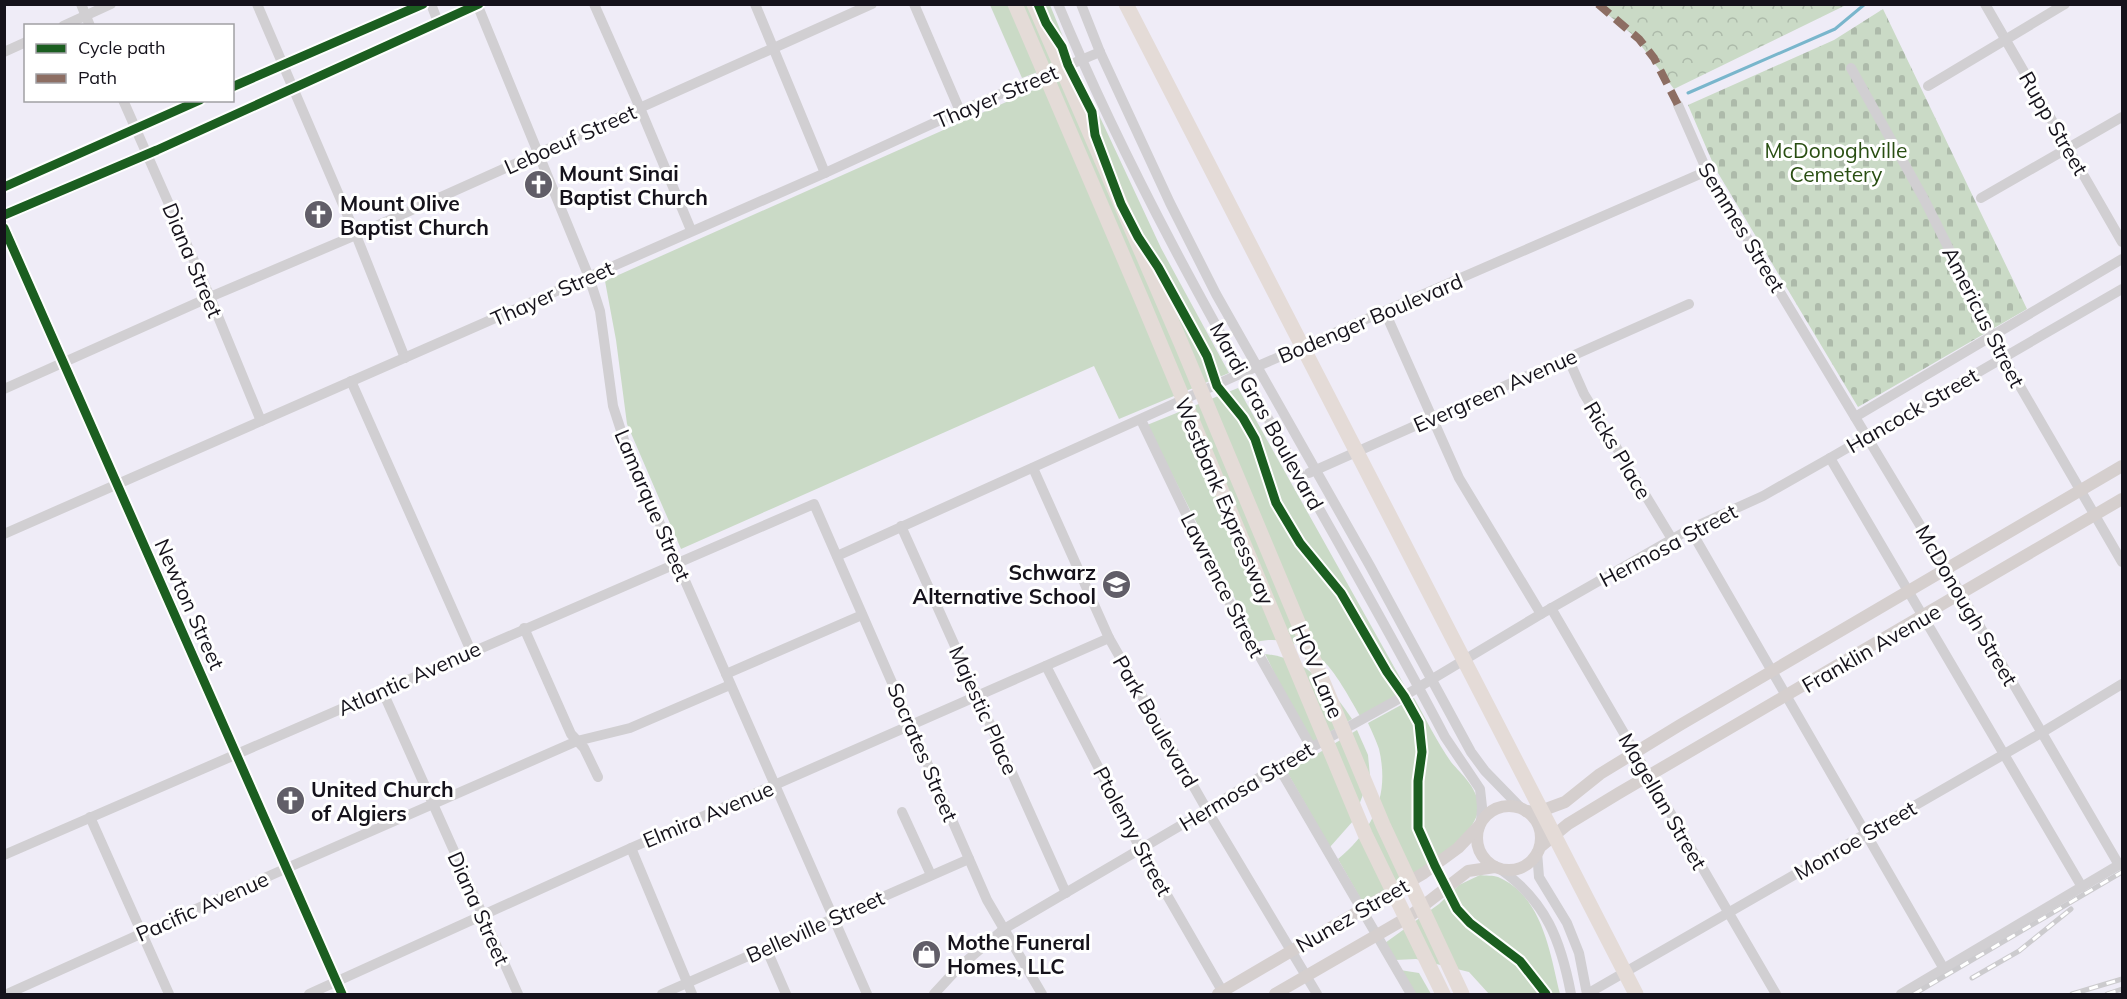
<svg xmlns="http://www.w3.org/2000/svg" width="2127" height="999" viewBox="0 0 2127 999" font-family="Mulish,sans-serif">
<style>
.green{fill:#cadac6}
.forest{fill:url(#forest-crowns)}
.cemetery{fill:url(#cemetery-stones)}
.lines{fill:none;stroke-linecap:round;stroke-linejoin:round}
.stream{stroke:#79b6cc;stroke-width:3}
.minor{stroke:#d1cfd2;stroke-width:10}
.major{stroke:#d5cfce;stroke-width:12}
.highway{stroke:#e4dbd7;stroke-width:15}
.rail-casing{stroke:#cccbce;stroke-width:5}
.rail{stroke:#fff;stroke-width:3;stroke-dasharray:9;stroke-linecap:butt}
.quiet{stroke:#8d6e63;stroke-width:8;stroke-dasharray:15 8;stroke-linecap:butt}
.cycleway-casing{stroke:#fff;stroke-width:13}
.cycleway{stroke:#1b5e20;stroke-width:9}
.labels{text-anchor:middle;dominant-baseline:central;stroke-width:6;stroke-linejoin:round;paint-order:stroke}
.street-label{font-size:21px;fill:#15121b;stroke:#fff}
.park-label{font-size:21px;fill:#294e12;stroke:#fff}
.poi-label{font-size:21px;font-weight:bold;fill:#15121b;stroke:#fff;text-anchor:start}
</style>
<defs>
<pattern id="forest-crowns" width="20" height="18" patternUnits="userSpaceOnUse" patternTransform="scale(1.5)"><rect width="20" height="18" fill="#cadac6"/><path d="M2 6a3 3 0 1 1 6 0M12 15a3 3 0 1 1 6 0" fill="none" stroke="#adbaaa"/></pattern>
<pattern id="cemetery-stones" width="16" height="16" patternUnits="userSpaceOnUse" patternTransform="scale(1.5)"><rect width="16" height="16" fill="#cadac6"/><path d="M2 7V4a2 2 0 0 1 4 0v3zM10 15v-3a2 2 0 0 1 4 0v3z" fill="#adbaaa"/></pattern>
</defs>
<rect width="100%" height="100%" fill="#efecf7"/>
<!-- green -->
<g class="green">
<path d="M 990,5 L 1050,5 L 1072,59 L 1022,78 Z"/>
<path d="M 1078,70 L 1161,248 L 1229,373 L 1119,419 L 1094,366 L 681,549 L 627,424 L 616,340 L 605,281 Z"/>
<path d="M 1238,388 L 1407,690 L 1360,716 C 1350,699 1335,670 1320,658 C 1303,644 1278,636 1257,642 L 1147,425 Z"/>
<path d="M 1265,654 C 1306,658 1330,687 1352,719 L 1309,744 Z"/>
<path d="M 1414,698 C 1426,719 1437,742 1451,762 C 1462,775 1476,786 1478,804 C 1484,840 1390,888 1363,903 L 1338,859 C 1373,830 1390,796 1379,749 C 1376,740 1372,732 1368,723 Z"/>
<path d="M 1357,730 L 1368,755 L 1370,776 L 1353,821 L 1330,847 L 1287,772 Z"/>
<path d="M 1480,875 C 1485,876 1493,875 1498,877 C 1543,896 1550,954 1560,994 L 1489,994 L 1469,972 L 1416,959 L 1395,960 L 1385,943 L 1439,904 L 1459,885 Z"/>
<path d="M 1400,970 L 1419,973 L 1431,994 L 1414,994 Z"/>
</g>
<!-- forest -->
<path class="forest" d="M 1596,5 L 1846,5 L 1674,89 L 1633,35 Z"/>
<!-- cemetery -->
<path class="cemetery" d="M 1883,9 L 2027,309 L 1858,407 L 1715,168 L 1688,105 L 1834,40 Z"/>
<g class="lines">
<!-- stream -->
<path class="stream" d="M 1688,93 L 1835,29 L 1865,4"/>
<!-- minor -->
<g class="minor">
<path d="M 81,4 L 90,26"/>
<path d="M 257,4 L 356,235 L 405,358"/>
<path d="M 431,4 L 438,22"/>
<path d="M 477,4 L 589,277 L 600,311 L 613,406 L 627,449 L 867,994"/>
<path d="M 594,4 L 640,108 L 691,230"/>
<path d="M 755,4 L 825,173"/>
<path d="M 914,4 L 960,111"/>
<path d="M 1058,4 C 1164,260 1317,492 1445,737 L 1480,789 L 1482,807 L 1481,821"/>
<path d="M 1081,4 L 1100,52 L 1170,203 L 1216,294 L 1370,566 L 1471,752 L 1485,771 L 1521,808"/>
<path d="M 1985,4 L 2122,242"/>
<path d="M 63,26 L 111,4"/>
<path d="M 4,52 L 26,42"/>
<path d="M 1851,68 L 1924,199 L 2003,357 L 2122,562"/>
<path d="M 1928,86 L 2065,4"/>
<path d="M 232,87 L 423,4"/>
<path d="M 123,100 L 210,297 L 261,421"/>
<path d="M 1678,105 L 1707,171 L 1947,570 L 2119,865"/>
<path d="M 4,187 L 200,100"/>
<path d="M 1981,198 L 2122,117"/>
<path d="M 4,215 L 157,150 L 479,4"/>
<path d="M 1385,312 L 1459,478 L 1541,614"/>
<path d="M 1568,358 L 1584,394 L 1672,539"/>
<path d="M 351,381 L 471,651"/>
<path d="M 4,389 L 210,297 L 356,235 L 872,4"/>
<path d="M 1855,417 L 2122,259"/>
<path d="M 1141,420 L 1224,593 L 1311,747"/>
<path d="M 1830,458 L 2082,887"/>
<path d="M 1033,468 L 1109,638 L 1207,810 L 1317,994"/>
<path d="M 1309,473 L 1689,304"/>
<path d="M 901,526 L 1066,893"/>
<path d="M 1690,529 L 1944,969"/>
<path d="M 4,534 L 825,173 L 960,111 L 1100,52"/>
<path d="M 837,556 L 1242,373 L 1707,171"/>
<path d="M 1551,608 L 1776,994"/>
<path d="M 524,628 L 571,734 L 584,748 L 598,777"/>
<path d="M 1046,666 L 1141,850 L 1224,994"/>
<path d="M 726,674 L 862,615"/>
<path d="M 382,690 L 518,994"/>
<path d="M 1278,766 L 1411,994"/>
<path d="M 902,812 L 931,875"/>
<path d="M 90,817 L 169,994"/>
<path d="M 631,848 L 692,994"/>
<path d="M 1537,852 L 1539,877 L 1567,923 L 1579,953 L 1587,994"/>
<path d="M 4,855 L 814,504 L 987,900 L 1042,994"/>
<path d="M 1500,869 C 1546,901 1561,941 1571,994"/>
<path d="M 766,948 L 786,994"/>
<path d="M 7,994 L 287,868 L 577,741 L 630,728 L 730,685"/>
<path d="M 309,994 L 631,848 L 1109,638"/>
<path d="M 662,994 L 969,859"/>
<path d="M 934,994 L 958,968 L 1004,929 L 1207,810 L 1278,766 L 1404,696 L 1541,614 L 1690,529 L 1763,496 L 1830,458 L 2122,289"/>
<path d="M 1587,994 L 2041,733 L 2122,684"/>
<path d="M 1901,994 L 2122,863"/>
</g>
<!-- major -->
<g class="major">
<path d="M 4,228 L 342,994"/>
<circle cx="1509" cy="838" r="32"/>
<path d="M 1526,811 L 1538,812 L 1565,802 L 1600,774 L 1680,725 L 2122,466"/>
<path d="M 1540,847 L 1568,824 L 1619,793 L 2122,499"/>
<path d="M 1218,994 L 1424,873 L 1458,848 L 1479,826"/>
<path d="M 1275,994 L 1410,916 L 1468,871 L 1495,867"/>
</g>
<!-- highway -->
<g class="highway">
<path d="M 1015,4 L 1141,298 L 1365,834 L 1443,994"/>
<path d="M 1034,4 L 1181,343 L 1383,825 L 1462,994"/>
<path d="M 1126,4 L 1636,994"/>
</g>
<defs>
<g id="rail">
<path d="M 1972,978 L 2019,951 L 2071,909"/>
<path d="M 1914,994 L 2122,872"/>
<path d="M 2072,994 L 2122,979"/>
<path d="M 2107,994 L 2122,989"/>
</g>
</defs>
<!-- rail casing -->
<use href="#rail" class="rail-casing"/>
<!-- rail -->
<use href="#rail" class="rail"/>
<!-- quiet -->
<path class="quiet" d="M 1598,4 L 1639,39 L 1654,58 L 1678,105"/>
<defs>
<g id="cycleway">
<path d="M 1038,4 L 1046,23 L 1062,47 L 1068,65 L 1092,112 L 1095,135 L 1121,204 L 1138,237 L 1158,267 L 1195,334 L 1207,356 L 1217,386 L 1243,418 L 1255,439 L 1276,503 L 1300,543 L 1341,593 L 1387,672 L 1404,696 L 1419,723 L 1422,752 L 1418,781 L 1418,828 L 1435,866 L 1457,909 L 1470,923 L 1520,961 L 1546,994"/>
<path d="M 232,87 L 423,4"/>
<path d="M 4,187 L 200,100"/>
<path d="M 4,215 L 157,150 L 479,4"/>
<path d="M 4,228 L 342,994"/>
</g>
</defs>
<!-- cycleway casing -->
<use href="#cycleway" class="cycleway-casing"/>
<!-- cycleway -->
<use href="#cycleway" class="cycleway"/>
</g>
<!-- icons -->
<defs>
<symbol id="church-disc" viewBox="-11 -11 22 22"><circle r="9.5" fill="#615e68" stroke="#fff"/><path d="M-1.2-6h2.4v3.5h3.3v2.4h-3.3V6h-2.4V-.1h-3.3v-2.4h3.3Z" fill="#fff"/></symbol>
<symbol id="school-disc" viewBox="-11 -11 22 22"><circle r="9.5" fill="#615e68" stroke="#fff"/><path d="M0-5L7-2L0 1L-7-2ZM-4 1L0 2.5L4 1V4Q0 6-4 4Z" fill="#fff"/></symbol>
<symbol id="shop-disc" viewBox="-11 -11 22 22"><circle r="9.5" fill="#615e68" stroke="#fff"/><path d="M-5-2.5h2.3a2.7 3.5 0 0 1 5.4 0H5L5.5 6h-11ZM-1.5-2.5h3a1.5 2.3 0 0 0-3 0Z" fill="#fff"/></symbol>
</defs>
<g fill-rule="evenodd">
<use href="#church-disc" x="522" y="168" width="33" height="33"/>
<use href="#church-disc" x="302" y="198" width="33" height="33"/>
<use href="#school-disc" x="1100" y="568" width="33" height="33"/>
<use href="#church-disc" x="274" y="784" width="33" height="33"/>
<use href="#shop-disc" x="910" y="938" width="33" height="33"/>
</g>
<g class="labels">
<!-- street labels -->
<g class="street-label">
<text transform="translate(996 96) rotate(-23)">Thayer Street</text>
<text transform="translate(2054 123) rotate(60)">Rupp Street</text>
<text transform="translate(570 139) rotate(-24)">Leboeuf Street</text>
<text transform="translate(1742 227) rotate(59)">Semmes Street</text>
<text transform="translate(193 260) rotate(67)">Diana Street</text>
<text transform="translate(552 293) rotate(-24)">Thayer Street</text>
<text transform="translate(1984 317) rotate(63)">Americus Street</text>
<text transform="translate(1370 318) rotate(-23)">Bodenger Boulevard</text>
<text transform="translate(1495 390) rotate(-24)">Evergreen Avenue</text>
<text transform="translate(1912 410) rotate(-30)">Hancock Street</text>
<text transform="translate(1267 416) rotate(61)">Mardi Gras Boulevard</text>
<text transform="translate(1618 450) rotate(59)">Ricks Place</text>
<text transform="translate(1225 501) rotate(67)">Westbank Expressway</text>
<text transform="translate(653 505) rotate(67)">Lamarque Street</text>
<text transform="translate(1668 545) rotate(-28)">Hermosa Street</text>
<text transform="translate(1223 585) rotate(63)">Lawrence Street</text>
<text transform="translate(190 604) rotate(66)">Newton Street</text>
<text transform="translate(1967 605) rotate(60)">McDonough Street</text>
<text transform="translate(1871 648) rotate(-30)">Franklin Avenue</text>
<text transform="translate(1318 671) rotate(67)">HOV Lane</text>
<text transform="translate(409 678) rotate(-24)">Atlantic Avenue</text>
<text transform="translate(984 710) rotate(66)">Majestic Place</text>
<text transform="translate(1156 721) rotate(60)">Park Boulevard</text>
<text transform="translate(923 752) rotate(67)">Socrates Street</text>
<text transform="translate(1246 786) rotate(-31)">Hermosa Street</text>
<text transform="translate(1663 801) rotate(60)">Magellan Street</text>
<text transform="translate(708 814) rotate(-23)">Elmira Avenue</text>
<text transform="translate(1133 831) rotate(62)">Ptolemy Street</text>
<text transform="translate(1855 840) rotate(-30)">Monroe Street</text>
<text transform="translate(202 906) rotate(-24)">Pacific Avenue</text>
<text transform="translate(479 908) rotate(66)">Diana Street</text>
<text transform="translate(1352 915) rotate(-30)">Nunez Street</text>
<text transform="translate(815 926) rotate(-24)">Belleville Street</text>
</g>
<!-- park labels -->
<g class="park-label">
<text x="1836" y="150">McDonoghville<tspan x="1836" dy="24">Cemetery</tspan></text>
</g>
<!-- poi labels -->
<g class="poi-label">
<text x="559" y="173">Mount Sinai<tspan x="559" dy="24">Baptist Church</tspan></text>
<text x="340" y="203">Mount Olive<tspan x="340" dy="24">Baptist Church</tspan></text>
<text x="1096" y="572" text-anchor="end">Schwarz<tspan x="1096" dy="24">Alternative School</tspan></text>
<text x="311" y="789">United Church<tspan x="311" dy="24">of Algiers</tspan></text>
<text x="947" y="942">Mothe Funeral<tspan x="947" dy="24">Homes, LLC</tspan></text>
</g>
</g>
<!-- border -->
<rect width="2127" height="999" fill="none" stroke="#15121b" stroke-width="12"/>
<!-- legend -->
<rect x="24" y="24" width="210" height="78" fill="#ffffff" stroke="#a1a0a4" stroke-width="1.5"/>
<rect x="36" y="44" width="30" height="9" fill="#1b5e20" stroke="#a1a0a4" stroke-width="1.5"/>
<text x="78" y="54" font-size="18" fill="#15121b">Cycle path</text>
<rect x="36" y="74" width="30" height="9" fill="#8d6e63" stroke="#a1a0a4" stroke-width="1.5"/>
<text x="78" y="84" font-size="18" fill="#15121b">Path</text>
</svg>
